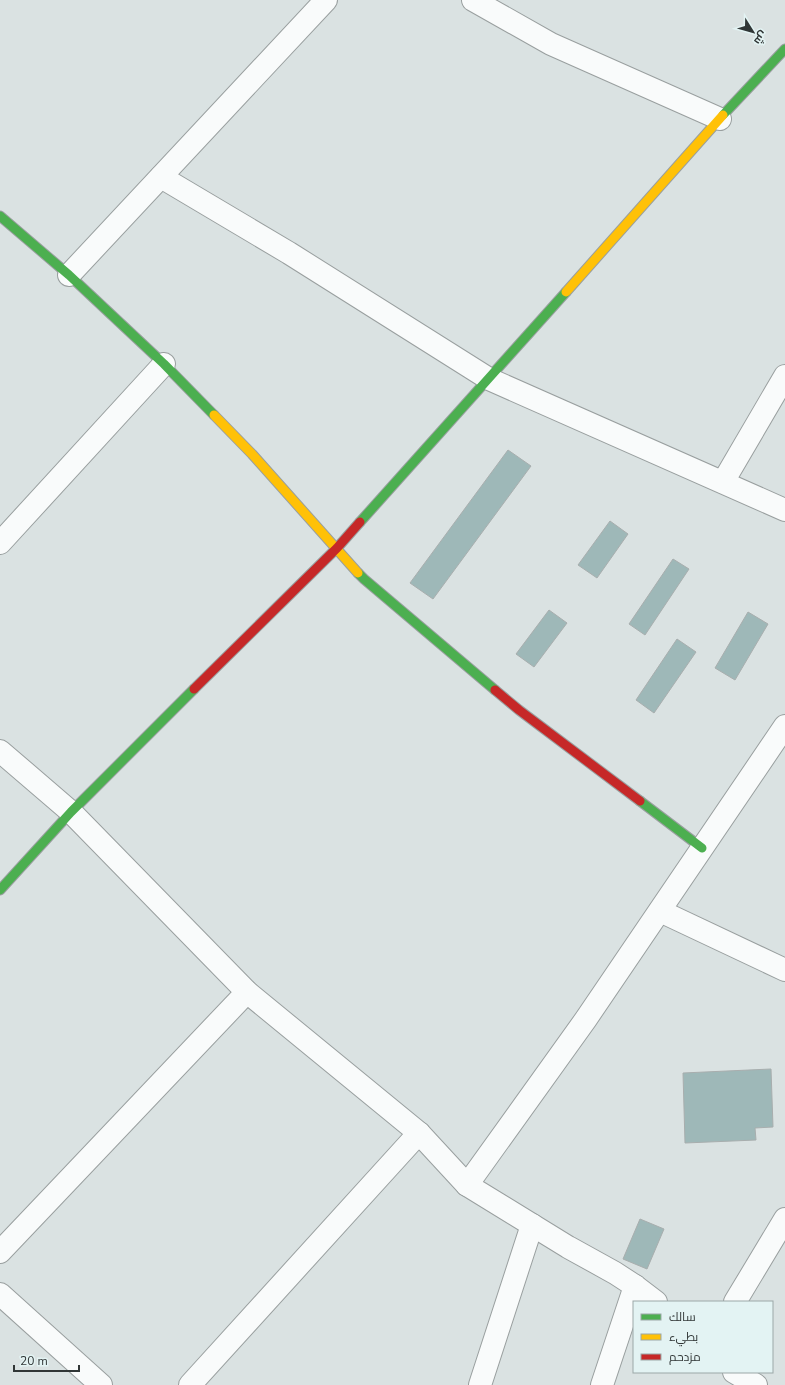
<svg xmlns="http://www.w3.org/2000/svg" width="785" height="1385" viewBox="0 0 785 1385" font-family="'Nunito Sans',Cairo,sans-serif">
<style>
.building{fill:#9eb8b8;stroke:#a8aeae}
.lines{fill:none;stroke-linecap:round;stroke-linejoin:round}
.street-casing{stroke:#999f9f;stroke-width:24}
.fast-casing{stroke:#999f9f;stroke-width:11}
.slow-casing{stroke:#999f9f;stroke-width:11}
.jam-casing{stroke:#999f9f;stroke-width:11}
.street{stroke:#f9fbfb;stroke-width:22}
.fast{stroke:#4caf50;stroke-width:9}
.slow{stroke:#ffc107;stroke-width:9}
.jam{stroke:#c62828;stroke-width:9}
</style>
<rect width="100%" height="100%" fill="#dae2e2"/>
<!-- building -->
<g class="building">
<path d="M 508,450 L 531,466 L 433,599 L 410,583 Z"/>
<path d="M 610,521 L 628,534 L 597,578 L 578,565 Z"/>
<path d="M 673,559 L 689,569 L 645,635 L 629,624 Z"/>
<path d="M 549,610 L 567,623 L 534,667 L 516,654 Z"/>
<path d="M 748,612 L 768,624 L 735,680 L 715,668 Z"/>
<path d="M 677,639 L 696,652 L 654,713 L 636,700 Z"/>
<path d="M 771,1069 L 773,1127 L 755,1128 L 756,1140 L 685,1143 L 683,1073 Z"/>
<path d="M 640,1219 L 664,1229 L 647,1269 L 623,1259 Z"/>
</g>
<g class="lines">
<defs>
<g id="street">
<path d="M 473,0 L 551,44 L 720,119"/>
<path d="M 161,177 L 289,253 L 489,379 L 785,510"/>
<path d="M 69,275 L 326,0"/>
<path d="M 723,482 L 785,376"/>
<path d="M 0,543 L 164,364"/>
<path d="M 0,751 L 71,812 L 247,992 L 419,1133 L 467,1185 L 568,1247 L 615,1273 L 635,1286 L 656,1302"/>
<path d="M 660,911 L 785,970"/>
<path d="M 467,1185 L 586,1019 L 785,726"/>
<path d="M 0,1252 L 247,992"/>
<path d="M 0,1294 L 101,1385"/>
<path d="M 735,1302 L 785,1219"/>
<path d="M 734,1372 L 756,1385"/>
<path d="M 190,1385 L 419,1133"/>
<path d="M 480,1385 L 532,1225"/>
<path d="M 602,1385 L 635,1286"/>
</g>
<g id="fast">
<path d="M 723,115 L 785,49"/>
<path d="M 0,216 L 69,275 L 164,364 L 214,415"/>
<path d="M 360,522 L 566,292"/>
<path d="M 358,573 L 364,579 L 495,690"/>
<path d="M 640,801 L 702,848"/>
<path d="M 0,890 L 71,812 L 194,689"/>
</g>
<g id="slow">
<path d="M 566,292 L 723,115"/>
<path d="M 214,415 L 252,454 L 358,573"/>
</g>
<g id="jam">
<path d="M 194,689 L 337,548 L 360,522"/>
<path d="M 495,690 L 519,710 L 640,801"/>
</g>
</defs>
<!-- street casing -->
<use href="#street" class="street-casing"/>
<!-- fast casing -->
<use href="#fast" class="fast-casing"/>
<!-- slow casing -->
<use href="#slow" class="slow-casing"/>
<!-- jam casing -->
<use href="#jam" class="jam-casing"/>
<!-- street -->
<use href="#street" class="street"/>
<!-- fast -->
<use href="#fast" class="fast"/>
<!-- slow -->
<use href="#slow" class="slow"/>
<!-- jam -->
<use href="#jam" class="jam"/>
</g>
<!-- legend -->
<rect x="633" y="1301" width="140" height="72" fill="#e3f3f3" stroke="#9ba7a7"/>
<rect x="641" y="1314" width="20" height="6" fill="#4caf50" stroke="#9ba7a7"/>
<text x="669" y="1321" font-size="12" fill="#303636">سالك</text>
<rect x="641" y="1334" width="20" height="6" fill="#ffc107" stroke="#9ba7a7"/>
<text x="669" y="1341" font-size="12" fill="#303636">بطيء</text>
<rect x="641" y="1354" width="20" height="6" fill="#c62828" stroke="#9ba7a7"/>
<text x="669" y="1361" font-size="12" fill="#303636">مزدحم</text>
<!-- north arrow -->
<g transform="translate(753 32) rotate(127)" stroke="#e3f3f3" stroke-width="3" paint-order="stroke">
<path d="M0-3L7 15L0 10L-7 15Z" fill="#303636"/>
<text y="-6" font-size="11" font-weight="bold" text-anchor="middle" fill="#303636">ش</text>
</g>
<!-- scale -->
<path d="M14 1365v6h65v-6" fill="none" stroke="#303636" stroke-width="2"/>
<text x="20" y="1365" font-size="12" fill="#303636" stroke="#e3f3f3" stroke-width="3" paint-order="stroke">20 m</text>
</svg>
